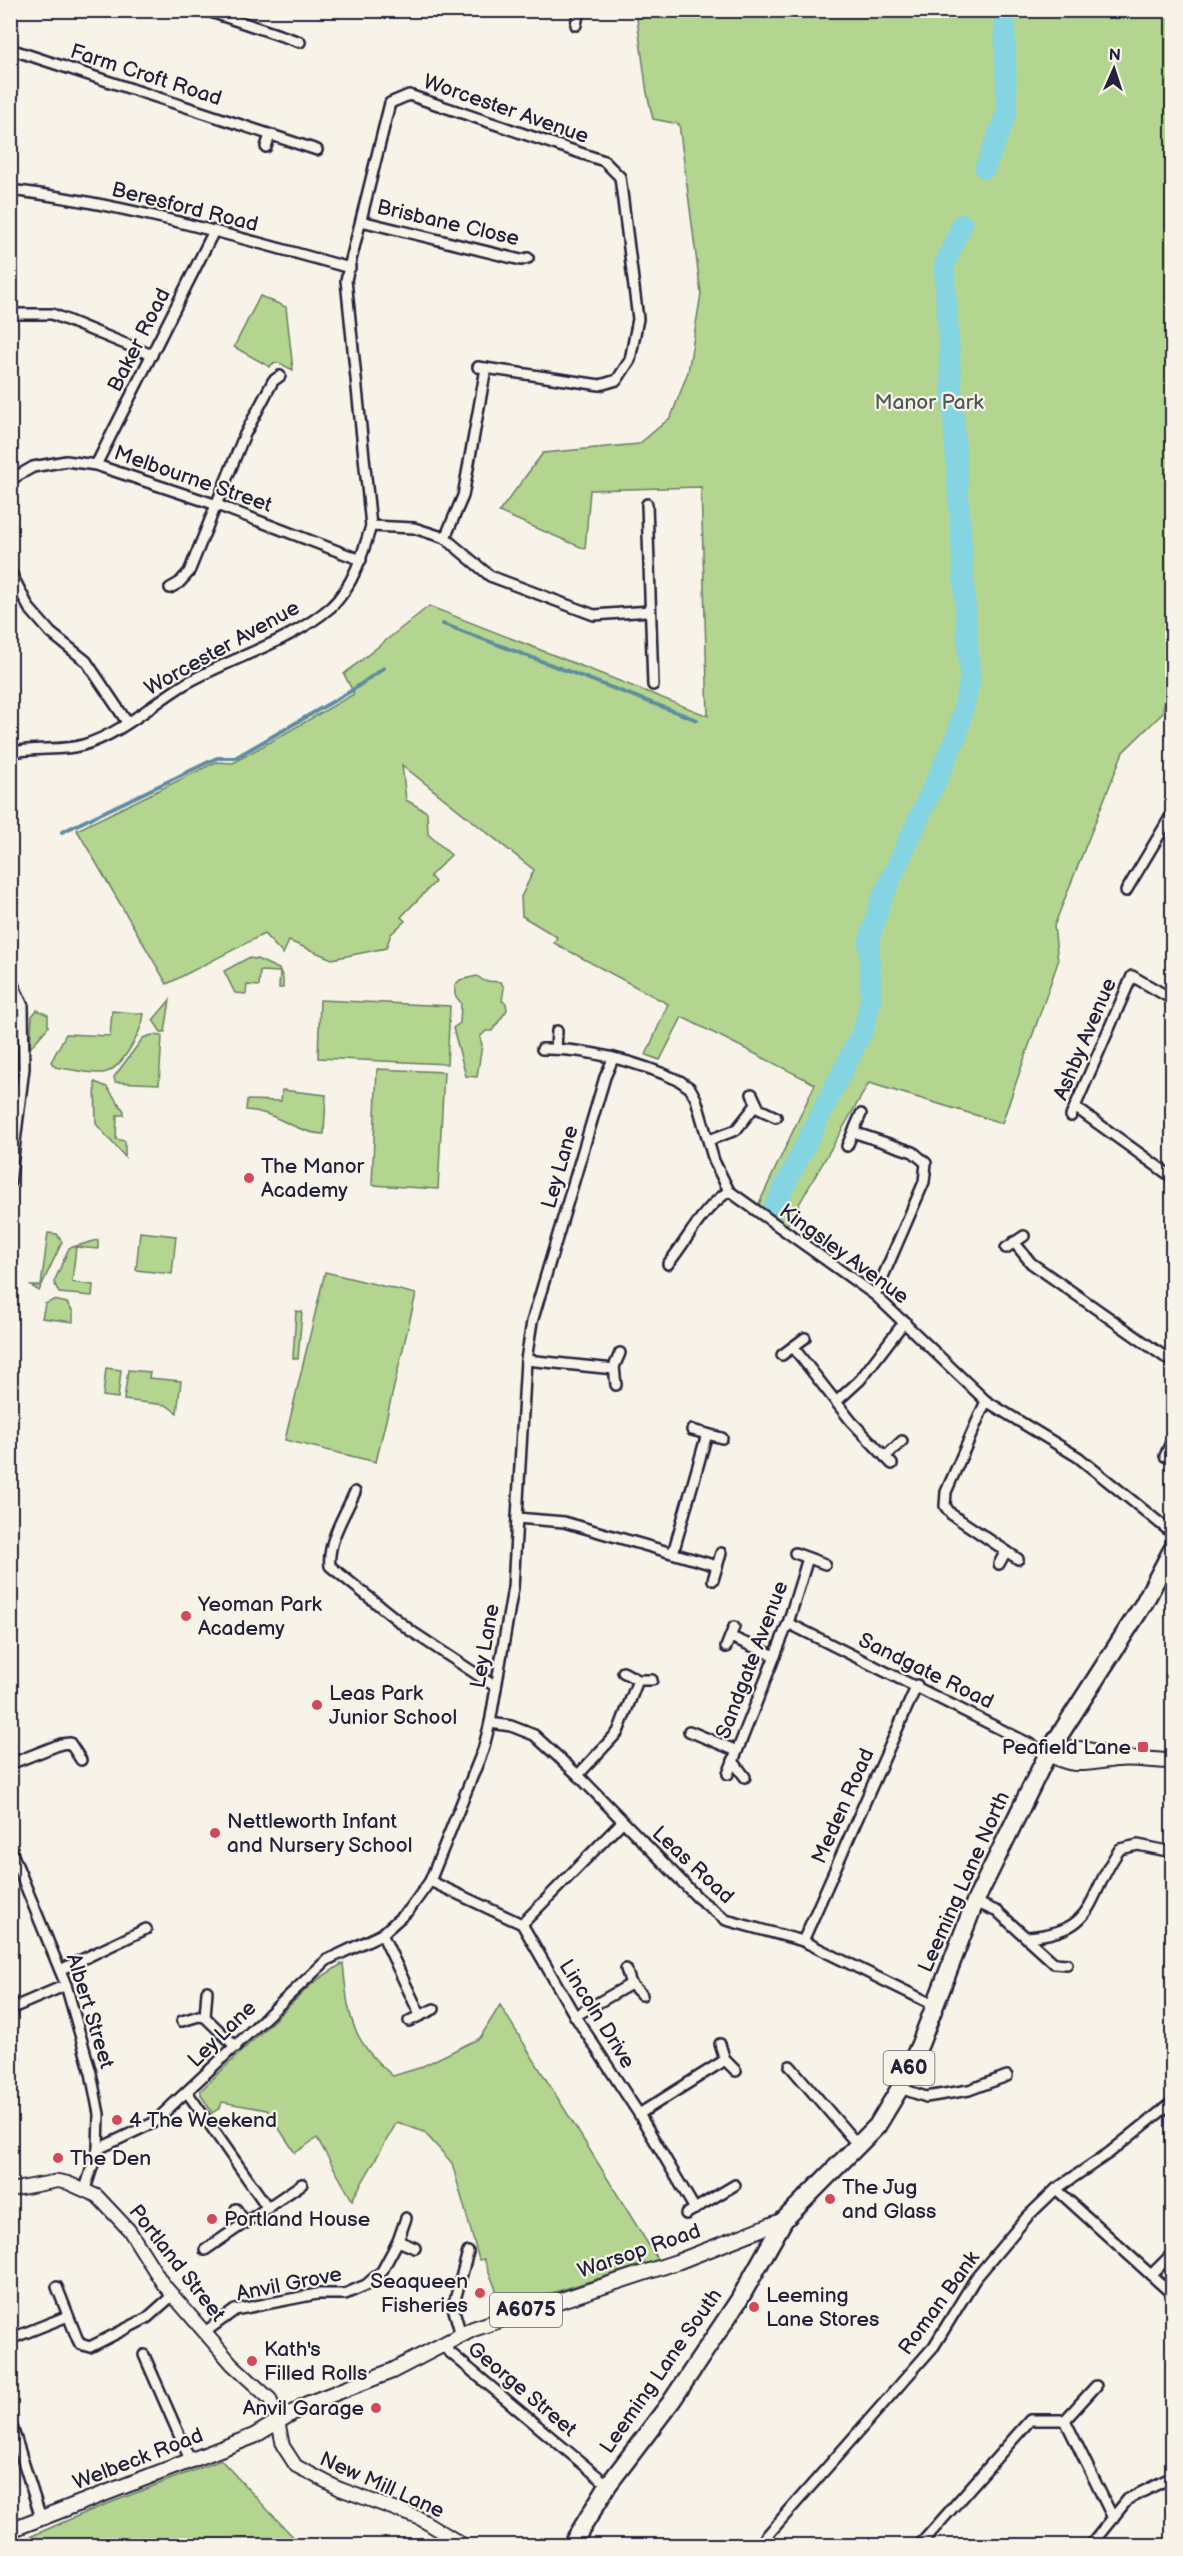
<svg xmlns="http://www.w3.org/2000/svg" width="1183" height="2556" viewBox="0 0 1183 2556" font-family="'Balsamiq Sans',sans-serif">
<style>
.green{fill:#b3d58f;stroke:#6a7c65;stroke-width:1.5}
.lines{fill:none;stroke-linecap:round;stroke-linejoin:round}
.stream{stroke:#5d8d9f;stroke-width:4}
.river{stroke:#85d4e2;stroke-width:21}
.street-casing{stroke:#22223b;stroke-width:14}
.secondary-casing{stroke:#22223b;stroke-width:16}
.primary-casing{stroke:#22223b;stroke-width:18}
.highway-casing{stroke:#22223b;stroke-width:21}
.street{stroke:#f7f3e8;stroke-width:9}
.secondary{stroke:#f7f3e8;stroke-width:12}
.primary{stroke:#f7f3e8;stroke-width:14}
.highway{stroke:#f7f3e8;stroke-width:16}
.poi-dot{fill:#d1495b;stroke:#f7f3e8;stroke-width:2}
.labels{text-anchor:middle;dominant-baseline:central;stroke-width:4.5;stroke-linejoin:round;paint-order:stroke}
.shield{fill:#f7f3e8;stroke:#62616f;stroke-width:1.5}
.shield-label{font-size:20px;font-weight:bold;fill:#22223b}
.street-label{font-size:21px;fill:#22223b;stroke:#f7f3e8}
.park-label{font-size:21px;fill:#4e5854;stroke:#f7f3e8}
.poi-label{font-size:21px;fill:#22223b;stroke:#f7f3e8;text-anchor:start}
</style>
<rect width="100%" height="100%" fill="#f7f3e8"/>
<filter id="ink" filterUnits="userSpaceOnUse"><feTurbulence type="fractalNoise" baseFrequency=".0167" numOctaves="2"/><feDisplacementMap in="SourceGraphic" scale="12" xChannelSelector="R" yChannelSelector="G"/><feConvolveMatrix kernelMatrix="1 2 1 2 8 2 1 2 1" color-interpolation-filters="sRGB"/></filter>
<g filter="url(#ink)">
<!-- green -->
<g class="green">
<path d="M 1145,10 L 1172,15 L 1172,662 L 1162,714 L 1123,752 L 1054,926 L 1058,962 L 1002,1123 L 869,1083 L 783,1232 L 755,1212 L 815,1084 L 682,1017 L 660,1060 L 646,1055 L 668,1004 L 554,943 L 557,937 L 522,916 L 521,897 L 534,870 L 402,765 L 406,800 L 427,812 L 428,834 L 451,855 L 430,876 L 435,882 L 401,917 L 405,921 L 391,934 L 386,948 L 332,959 L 289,941 L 283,954 L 264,934 L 167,984 L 77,830 L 216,762 L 233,763 L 354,694 L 344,674 L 429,606 L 708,716 L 701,487 L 590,490 L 585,549 L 499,512 L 543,453 L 639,444 L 671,417 L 688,372 L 701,294 L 679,124 L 653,119 L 647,93 L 636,11 Z"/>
<path d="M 260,296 L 286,307 L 293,370 L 279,363 L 272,364 L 270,367 L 234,347 Z"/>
<path d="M 248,958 L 257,959 L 279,969 L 283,978 L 283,988 L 279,988 L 280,972 L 260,971 L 259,986 L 247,985 L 246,994 L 235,993 L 224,971 Z"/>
<path d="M 477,976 L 484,981 L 501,982 L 504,988 L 502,1001 L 506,1003 L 507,1010 L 492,1031 L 486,1031 L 480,1037 L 482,1045 L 477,1077 L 466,1076 L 453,1028 L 460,1023 L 461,1003 L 455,995 L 455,985 L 460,980 Z"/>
<path d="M 170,1000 L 165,1032 L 161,1032 L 153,1020 Z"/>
<path d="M 320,1000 L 450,1006 L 447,1064 L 318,1058 Z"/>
<path d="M 37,1010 L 48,1015 L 48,1027 L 30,1048 L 32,1016 Z"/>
<path d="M 112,1011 L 144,1014 C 142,1031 121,1072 102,1073 C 88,1074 70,1069 55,1067 L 51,1062 L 66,1034 L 110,1036 Z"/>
<path d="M 152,1035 L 162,1036 L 159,1084 L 115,1082 L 114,1077 L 143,1038 Z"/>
<path d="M 377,1069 L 444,1072 L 438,1189 L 372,1185 Z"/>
<path d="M 95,1082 L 107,1087 L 124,1111 L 124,1115 L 117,1115 L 116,1139 L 125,1141 L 125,1157 L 96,1124 Z"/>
<path d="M 282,1090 L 326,1095 L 324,1134 C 295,1133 275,1111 246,1110 L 247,1100 L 281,1101 Z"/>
<path d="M 140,1232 L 176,1236 L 172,1274 L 136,1270 Z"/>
<path d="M 48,1233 L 57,1234 L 62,1242 L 39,1291 L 31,1286 L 41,1286 Z"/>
<path d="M 98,1240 L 98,1249 L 76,1247 L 72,1282 L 93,1285 L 92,1296 L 59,1293 L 54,1282 L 69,1248 Z"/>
<path d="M 325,1272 L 416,1294 L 376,1462 L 285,1440 Z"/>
<path d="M 54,1300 L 67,1303 L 73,1312 L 73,1322 L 42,1318 L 45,1304 Z"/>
<path d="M 296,1311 L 302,1312 L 298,1359 L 293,1358 Z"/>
<path d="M 106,1368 L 121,1370 L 118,1398 L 103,1396 Z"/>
<path d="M 128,1370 L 150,1372 L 149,1378 L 181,1381 L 177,1413 L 166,1405 L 124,1400 Z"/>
<path d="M 343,1963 C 348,2014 350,2041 393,2076 L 419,2068 L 480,2038 L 500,2005 L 658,2260 L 503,2308 L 484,2259 L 479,2260 L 452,2163 L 424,2132 L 397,2122 L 352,2200 L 317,2138 L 295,2153 L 267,2110 L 222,2102 L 220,2108 L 212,2113 L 201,2095 L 201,2090 L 314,1982 Z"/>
<path d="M 221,2460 L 296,2540 L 305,2545 L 11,2545 L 89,2511 Z"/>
</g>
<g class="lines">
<!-- stream -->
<g class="stream">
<path d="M 443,624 L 697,720"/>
<path d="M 62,832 L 217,758 L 235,758 L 351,691 L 384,668"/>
</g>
<!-- river -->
<g class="river">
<path d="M 985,168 L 1007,112 L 1004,10"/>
<path d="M 773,1209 L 864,1028 L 871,997 L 869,941 L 881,900 L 957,735 L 970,680 L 944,266 L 962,224"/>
</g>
<defs>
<g id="street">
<path d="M 205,10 L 300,42"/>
<path d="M 576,25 L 579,10"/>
<path d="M 10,49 L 317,150"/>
<path d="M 266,147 L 270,135"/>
<path d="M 10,190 C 127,204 237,237 350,268"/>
<path d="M 361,221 L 521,260 L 528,258"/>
<path d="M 10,314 L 52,314 L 152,355"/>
<path d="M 96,465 L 214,231"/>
<path d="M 10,480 L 33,467 L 66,461 L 96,465 L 217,505 L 361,560"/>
<path d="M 647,504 L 653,685"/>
<path d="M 371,526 L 414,528 L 445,538 L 463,496 L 486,368"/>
<path d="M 445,538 L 490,576 L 594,615 L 650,611"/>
<path d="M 10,571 L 29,608 L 51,633 L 86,661 L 127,722"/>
<path d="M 170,588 L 179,583 L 189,572 L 244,436 L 273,381 L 280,376"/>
<path d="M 10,753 C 34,746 60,752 83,745 C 121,734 152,704 185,684 C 232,657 289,643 331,607 C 353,587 363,553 371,526 L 346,280 L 390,103 L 409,95 L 604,161 L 620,177 L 638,319 L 630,360 L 617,380 L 600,385 L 478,367"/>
<path d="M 1126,891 L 1172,814"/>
<path d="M 10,977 L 23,1006 L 24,1068 L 10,1183"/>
<path d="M 542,1049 C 586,1048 639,1062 680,1081 L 690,1088 L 696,1099 L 714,1161 L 729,1191 L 875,1295 L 986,1401 L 1078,1457 L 1172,1533"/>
<path d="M 556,1049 L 557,1031"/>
<path d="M 752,1094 L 759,1109 L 776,1117"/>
<path d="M 1075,1107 L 1172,1177"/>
<path d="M 1071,1116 L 1132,976 L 1172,999"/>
<path d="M 853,1132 L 913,1152 L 926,1163 L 924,1182 L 875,1295"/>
<path d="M 709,1140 L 736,1130 L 755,1106"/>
<path d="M 847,1146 L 861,1114"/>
<path d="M 1014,1242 L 1031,1263 L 1172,1362"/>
<path d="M 1006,1248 L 1024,1236"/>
<path d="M 668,1264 C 690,1237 699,1212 729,1191"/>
<path d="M 793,1347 L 851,1421 L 892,1464"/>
<path d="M 782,1355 L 805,1338"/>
<path d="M 526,1360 L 614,1369"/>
<path d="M 616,1385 L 614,1367 L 620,1353"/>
<path d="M 986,1401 L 946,1492 L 945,1506 L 951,1514 L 1018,1559"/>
<path d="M 836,1402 L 860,1380 L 905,1321"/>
<path d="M 692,1430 L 722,1438"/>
<path d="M 1165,1456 L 1172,1440"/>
<path d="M 885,1457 L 902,1441"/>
<path d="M 355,1492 C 345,1514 327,1542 330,1566 L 411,1631 L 496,1687"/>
<path d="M 517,1518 L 564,1522 L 717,1566"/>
<path d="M 673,1553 L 707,1434"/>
<path d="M 795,1553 L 825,1564"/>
<path d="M 999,1564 L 1006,1551"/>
<path d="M 713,1580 L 721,1553"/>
<path d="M 788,1623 L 1048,1753"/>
<path d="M 731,1637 L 775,1656"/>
<path d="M 726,1647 L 734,1627"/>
<path d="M 623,1672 L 638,1680 L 652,1680"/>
<path d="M 490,1723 L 511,1726 L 534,1735 L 578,1775 L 698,1898 L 726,1920 L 803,1941 L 934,2005"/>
<path d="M 689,1731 L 737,1751"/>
<path d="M 733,1761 L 745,1777"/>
<path d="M 10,1764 L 61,1744 L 70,1743 L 81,1760"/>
<path d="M 728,1774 L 788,1623 L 808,1558"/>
<path d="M 578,1775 L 618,1732 L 638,1680"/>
<path d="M 10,1848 L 66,1985 L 91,2073 L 99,2114 L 98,2149 L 85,2189"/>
<path d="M 430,1881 L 522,1924 L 575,2016 L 639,2114 L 695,2209"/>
<path d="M 975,1902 L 998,1912 L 1054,1963 L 1067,1964"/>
<path d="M 522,1924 L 622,1822"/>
<path d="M 382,1934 L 420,2015"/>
<path d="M 1027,1937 C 1100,1931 1085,1897 1120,1849 L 1138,1845 L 1172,1852"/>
<path d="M 803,1941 L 917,1685"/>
<path d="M 626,1969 L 631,1984 L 642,1995"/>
<path d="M 60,1970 L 146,1929"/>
<path d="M 10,2009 L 66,1985"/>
<path d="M 575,2016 L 631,1984"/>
<path d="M 205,2017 L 207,1991"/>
<path d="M 182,2021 L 199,2016 L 205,2017 L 236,2047"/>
<path d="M 409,2021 L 434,2009"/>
<path d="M 720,2044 L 725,2060 L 736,2071"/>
<path d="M 10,2050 L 14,2059"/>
<path d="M 790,2066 L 857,2144"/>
<path d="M 900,2088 L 926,2097 L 969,2090 L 1007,2076"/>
<path d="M 187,2092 L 268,2208"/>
<path d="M 639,2114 L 725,2060"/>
<path d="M 98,2149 L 153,2123 L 327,1960 L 382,1934 L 409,1910 L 430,1881 L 483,1750 L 490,1723 L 513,1588 L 526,1360 L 532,1322 L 605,1077 L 613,1059"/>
<path d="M 1056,2189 L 1172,2294"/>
<path d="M 236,2209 L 246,2223"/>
<path d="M 686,2214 L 735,2185"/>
<path d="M 398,2241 L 415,2248"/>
<path d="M 205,2250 L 302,2184"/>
<path d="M 1151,2275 L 1172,2254"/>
<path d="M 57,2287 L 77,2338 L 80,2344 L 90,2347 L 147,2318 L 173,2295"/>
<path d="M 205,2332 L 235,2310 L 317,2294 L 345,2294 L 366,2285 L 382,2271 L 398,2241 L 406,2218"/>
<path d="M 461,2335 L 453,2307 L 468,2252"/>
<path d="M 10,2339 L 68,2316"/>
<path d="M 441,2345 L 608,2485"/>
<path d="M 144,2355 L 191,2462"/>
<path d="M 10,2420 L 41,2518"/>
<path d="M 1065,2420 L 1113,2518"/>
<path d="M 758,2546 L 934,2346 L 975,2279 L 1027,2217 L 1056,2189 L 1109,2153 L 1170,2104"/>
<path d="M 919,2546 L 1030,2420 L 1065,2420 L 1096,2386"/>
<path d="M 1090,2546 L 1128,2499 L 1172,2477"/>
</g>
<path id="secondary" d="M 10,2190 L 58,2181 L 68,2183 L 97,2196 L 129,2230 L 163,2284 L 232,2364 L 270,2399 L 278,2421 L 283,2446 L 296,2466 L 340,2489 L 419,2518 L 465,2546"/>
<g id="primary">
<path d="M 1048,1753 C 1072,1769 1090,1762 1116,1759 C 1134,1757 1154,1761 1172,1761"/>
<path d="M 1048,1753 C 1077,1746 1089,1748 1117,1759"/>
<path d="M 10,2530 L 254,2436 L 307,2404 L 392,2371 L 473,2329 L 677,2262 L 784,2220"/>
</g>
<path id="highway" d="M 571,2546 L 608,2485 L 671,2402 L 739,2300 L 784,2220 L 877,2126 L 900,2088 L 920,2044 L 975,1902 L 1048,1753 L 1143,1605 L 1172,1550"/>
</defs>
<!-- street casing -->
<use href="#street" class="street-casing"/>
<!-- secondary casing -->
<use href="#secondary" class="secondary-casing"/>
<!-- primary casing -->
<use href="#primary" class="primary-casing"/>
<!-- highway casing -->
<use href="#highway" class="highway-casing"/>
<!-- street -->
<use href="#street" class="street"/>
<!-- secondary -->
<use href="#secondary" class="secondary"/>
<!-- primary -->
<use href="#primary" class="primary"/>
<!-- highway -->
<use href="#highway" class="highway"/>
</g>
</g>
<!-- markers -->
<g class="poi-dot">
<circle cx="249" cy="1178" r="6"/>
<circle cx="186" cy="1616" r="6"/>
<circle cx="317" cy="1705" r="6"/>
<rect x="1137" y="1741" width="12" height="12" rx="3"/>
<circle cx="215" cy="1833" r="6"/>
<circle cx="117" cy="2120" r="6"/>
<circle cx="58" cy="2158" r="6"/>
<circle cx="830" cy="2199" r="6"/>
<circle cx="212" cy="2219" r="6"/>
<circle cx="480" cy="2293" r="6"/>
<circle cx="754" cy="2307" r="6"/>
<circle cx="252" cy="2361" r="6"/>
<circle cx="376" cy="2408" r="6"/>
</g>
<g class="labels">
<!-- shield labels -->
<g class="shield">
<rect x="883.5" y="2051" width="51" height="34" rx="4.5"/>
<rect x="490" y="2293" width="72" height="34" rx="4.5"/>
</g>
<g class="shield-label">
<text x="909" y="2068">A60</text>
<text x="526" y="2310">A6075</text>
</g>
<!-- street labels -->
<g class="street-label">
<text transform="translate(146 75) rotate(18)">Farm Croft Road</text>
<text transform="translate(506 109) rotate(19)">Worcester Avenue</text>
<text transform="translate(185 207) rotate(14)">Beresford Road</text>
<text transform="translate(448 223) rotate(13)">Brisbane Close</text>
<text transform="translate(139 340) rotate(-63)">Baker Road</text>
<text transform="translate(193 479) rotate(19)">Melbourne Street</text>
<text transform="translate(222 648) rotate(-29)">Worcester Avenue</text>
<text transform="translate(1085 1039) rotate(-67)">Ashby Avenue</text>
<text transform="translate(560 1167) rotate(-74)">Ley Lane</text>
<text transform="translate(844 1254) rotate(36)">Kingsley Avenue</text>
<text transform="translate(485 1646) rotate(-80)">Ley Lane</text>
<text transform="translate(752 1660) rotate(-69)">Sandgate Avenue</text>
<text transform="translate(926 1671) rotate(26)">Sandgate Road</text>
<text transform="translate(843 1806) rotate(-66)">Meden Road</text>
<text transform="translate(693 1865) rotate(43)">Leas Road</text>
<text transform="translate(964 1882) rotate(-66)">Leeming Lane North</text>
<text transform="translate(90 2011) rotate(73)">Albert Street</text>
<text transform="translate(597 2014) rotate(58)">Lincoln Drive</text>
<text transform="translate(222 2034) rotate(-44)">Ley Lane</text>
<text transform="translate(639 2251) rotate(-19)">Warsop Road</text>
<text transform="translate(177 2263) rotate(52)">Portland Street</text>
<text transform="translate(289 2284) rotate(-11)">Anvil Grove</text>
<text transform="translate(939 2303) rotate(-54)">Roman Bank</text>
<text transform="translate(661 2371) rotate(-55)">Leeming Lane South</text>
<text transform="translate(522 2389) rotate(40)">George Street</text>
<text transform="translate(138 2459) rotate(-21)">Welbeck Road</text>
<text transform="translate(382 2485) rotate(24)">New Mill Lane</text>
</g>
<!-- park labels -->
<g class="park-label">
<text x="929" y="402">Manor Park</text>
</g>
<!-- poi labels -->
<g class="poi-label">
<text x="261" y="1166">The Manor<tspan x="261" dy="24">Academy</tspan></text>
<text x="198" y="1604">Yeoman Park<tspan x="198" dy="24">Academy</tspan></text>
<text x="329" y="1693">Leas Park<tspan x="329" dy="24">Junior School</tspan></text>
<text x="1131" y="1747" text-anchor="end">Peafield Lane</text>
<text x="227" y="1821">Nettleworth Infant<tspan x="227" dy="24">and Nursery School</tspan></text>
<text x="129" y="2120">4 The Weekend</text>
<text x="70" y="2158">The Den</text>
<text x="842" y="2187">The Jug<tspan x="842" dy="24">and Glass</tspan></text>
<text x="224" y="2219">Portland House</text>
<text x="468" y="2281" text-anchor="end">Seaqueen<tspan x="468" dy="24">Fisheries</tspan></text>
<text x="766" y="2295">Leeming<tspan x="766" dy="24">Lane Stores</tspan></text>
<text x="264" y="2349">Kath's<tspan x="264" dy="24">Filled Rolls</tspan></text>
<text x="364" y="2408" text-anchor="end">Anvil Garage</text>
</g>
</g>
<!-- margin -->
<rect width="1183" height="2556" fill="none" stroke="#f7f3e8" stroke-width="36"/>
<rect x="18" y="18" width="1147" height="2520" fill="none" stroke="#22223b" stroke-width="2" filter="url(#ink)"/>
<!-- north arrow -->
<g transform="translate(1114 69) rotate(3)" stroke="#f7f3e8" stroke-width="4.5" paint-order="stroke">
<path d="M0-4.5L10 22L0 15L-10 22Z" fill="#22223b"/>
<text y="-9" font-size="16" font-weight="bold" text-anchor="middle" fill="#22223b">N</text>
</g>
</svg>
